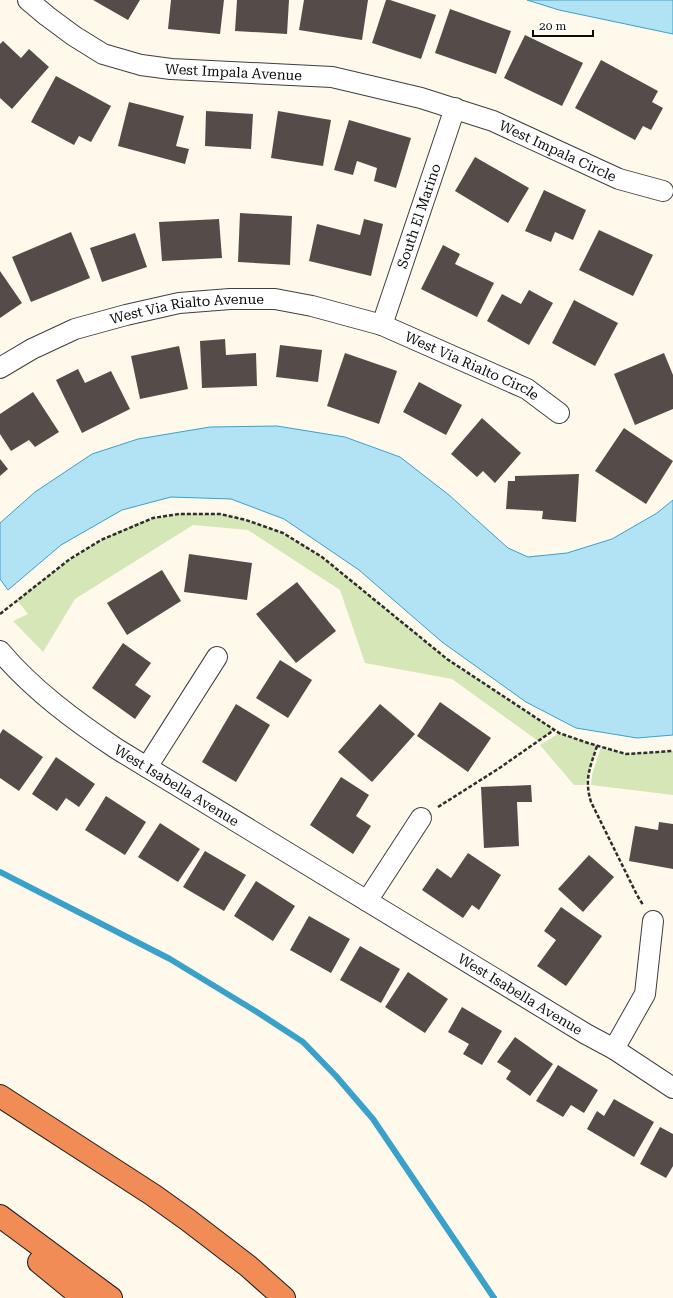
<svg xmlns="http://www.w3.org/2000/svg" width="673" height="1298" viewBox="0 0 673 1298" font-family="'Roboto Serif',serif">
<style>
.green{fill:#d5e7b6}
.water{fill:#b1e3f4;stroke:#3aa1ca}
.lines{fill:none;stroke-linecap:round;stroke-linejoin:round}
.stream{stroke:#3aa1ca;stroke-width:6}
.building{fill:#544c49}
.minor-casing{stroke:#3f3f3f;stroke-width:22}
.motorway-casing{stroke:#1d1d1d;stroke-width:24}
.path{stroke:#2e2e2e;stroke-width:2.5;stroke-dasharray:4 2;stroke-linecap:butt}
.minor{stroke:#fff;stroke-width:20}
.motorway{stroke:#f18c57;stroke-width:22}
.labels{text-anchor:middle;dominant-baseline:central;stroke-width:4;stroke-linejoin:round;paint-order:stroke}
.street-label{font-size:14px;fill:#0c0c0c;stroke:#fff}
</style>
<rect width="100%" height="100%" fill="#fff9eb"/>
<!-- green -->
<g class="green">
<path d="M 179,514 L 220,514 L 246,520 L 283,533 L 322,557 L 447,659 L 554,730 L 538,741 L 452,679 L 365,663 L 340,590 L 248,530 L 193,525 L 75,599 L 43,652 L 13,621 L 28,614 L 17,600 C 59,567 100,534 151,519 C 160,516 170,516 179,514 Z"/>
<path d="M 559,733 L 597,746 L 585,785 L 574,785 L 540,745 Z"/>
<path d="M 601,747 L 626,754 L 673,751 L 673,795 L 591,785 L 592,775 Z"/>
</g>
<!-- water -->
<g class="water">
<path d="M 527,0 L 673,0 L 673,34 L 559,10 Z"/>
<path d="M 277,426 L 345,437 L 400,457 L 449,495 L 508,548 L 528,557 L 567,553 L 612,539 L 657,513 L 673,500 L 673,735 L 637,738 L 576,728 L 526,702 L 442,642 L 359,570 L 284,519 L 231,499 L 171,497 L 122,510 L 61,545 L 8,590 L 0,579 L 0,523 L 35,492 L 92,454 L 138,439 L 210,427 Z"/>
</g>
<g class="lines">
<!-- stream -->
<path class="stream" d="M 0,872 L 170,959 L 257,1012 L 303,1042 L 336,1076 L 373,1119 L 494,1298"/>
</g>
<!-- building -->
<g class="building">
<path d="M 93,0 L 140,0 L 128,20 Z"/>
<path d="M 171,0 L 224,0 L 220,34 L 168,29 Z"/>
<path d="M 237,0 L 289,0 L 287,34 L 235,31 Z"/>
<path d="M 304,0 L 368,0 L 362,40 L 299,30 Z"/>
<path d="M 386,0 L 390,0 L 436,15 L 421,59 L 372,43 Z"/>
<path d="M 450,9 L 511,31 L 496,74 L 435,53 Z"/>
<path d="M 525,35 L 583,63 L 562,106 L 504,78 Z"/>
<path d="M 3,41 L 21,58 L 29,49 L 49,67 L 12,109 L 0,98 L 0,44 Z"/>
<path d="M 601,60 L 658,91 L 652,102 L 663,108 L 651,130 L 643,126 L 635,140 L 575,108 Z"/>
<path d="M 56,76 L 111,106 L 91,142 L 79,136 L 74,145 L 31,122 Z"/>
<path d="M 129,102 L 184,116 L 176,146 L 189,149 L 185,164 L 118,146 Z"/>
<path d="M 206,111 L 253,114 L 251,149 L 205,146 Z"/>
<path d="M 278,111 L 331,120 L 323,166 L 271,158 Z"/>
<path d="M 349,120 L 411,138 L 396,188 L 374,181 L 377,168 L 357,161 L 353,175 L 334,170 Z"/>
<path d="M 475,157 L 529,188 L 508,223 L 455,191 Z"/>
<path d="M 544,190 L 586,210 L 573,240 L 555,232 L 551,242 L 525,231 Z"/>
<path d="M 240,213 L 292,216 L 290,265 L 238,262 Z"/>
<path d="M 219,219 L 222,258 L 162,261 L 159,222 Z"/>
<path d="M 364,219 L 383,224 L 371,276 L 309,261 L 317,224 L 360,235 Z"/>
<path d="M 599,230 L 653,255 L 633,296 L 579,270 Z"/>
<path d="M 71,232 L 90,278 L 31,302 L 12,257 Z"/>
<path d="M 135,233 L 147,267 L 102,282 L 90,248 Z"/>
<path d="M 443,245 L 460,254 L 455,264 L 494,283 L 477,317 L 421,289 Z"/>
<path d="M 0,271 L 22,303 L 0,318 Z"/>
<path d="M 529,290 L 553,303 L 529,345 L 487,321 L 502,294 L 521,304 Z"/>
<path d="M 574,300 L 618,323 L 595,366 L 552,343 Z"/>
<path d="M 225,339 L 226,355 L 256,353 L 257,386 L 202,388 L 200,341 Z"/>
<path d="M 280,345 L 322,350 L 318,382 L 276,377 Z"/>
<path d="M 179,346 L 188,389 L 140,399 L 131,356 Z"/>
<path d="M 345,353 L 397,371 L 379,424 L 327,406 Z"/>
<path d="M 664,353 L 673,375 L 673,409 L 635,425 L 614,374 Z"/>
<path d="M 78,369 L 85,383 L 111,371 L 130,409 L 82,433 L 56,380 Z"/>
<path d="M 419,382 L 462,405 L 446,435 L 403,412 Z"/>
<path d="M 33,392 L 59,432 L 35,447 L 29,440 L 11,451 L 0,434 L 0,414 Z"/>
<path d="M 482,418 L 521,453 L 495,483 L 483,471 L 477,477 L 451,454 Z"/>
<path d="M 624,428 L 673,461 L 646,504 L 595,471 Z"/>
<path d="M 0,459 L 8,469 L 0,476 Z"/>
<path d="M 579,474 L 576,522 L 542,519 L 543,511 L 506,509 L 508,481 L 515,481 L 515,476 Z"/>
<path d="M 189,554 L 252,563 L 247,600 L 184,592 Z"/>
<path d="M 162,570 L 181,601 L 127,635 L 107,603 Z"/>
<path d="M 297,582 L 336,631 L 296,663 L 256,614 Z"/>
<path d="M 123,643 L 151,663 L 135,685 L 151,696 L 135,719 L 92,688 Z"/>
<path d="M 280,660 L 312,680 L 288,718 L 256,698 Z"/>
<path d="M 440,702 L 491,738 L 468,772 L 417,736 Z"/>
<path d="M 236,704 L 270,725 L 236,782 L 202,762 Z"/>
<path d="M 380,704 L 415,734 L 372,782 L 338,752 Z"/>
<path d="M 3,729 L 43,757 L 19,791 L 0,778 L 0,734 Z"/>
<path d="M 56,757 L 95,784 L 79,807 L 66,798 L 57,811 L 32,794 Z"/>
<path d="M 341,777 L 369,795 L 356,816 L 371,826 L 353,854 L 310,825 Z"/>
<path d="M 531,785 L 532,802 L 517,802 L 519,846 L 484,848 L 481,787 Z"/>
<path d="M 106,796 L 146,822 L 125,855 L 85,830 Z"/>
<path d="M 659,822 L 673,824 L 673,869 L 629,861 L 635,826 L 658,830 Z"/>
<path d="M 160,823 L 200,849 L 178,882 L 138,857 Z"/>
<path d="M 205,851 L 246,875 L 224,911 L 183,887 Z"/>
<path d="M 468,853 L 501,875 L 479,910 L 472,905 L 463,918 L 422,890 L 437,868 L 451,878 Z"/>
<path d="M 589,855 L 614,877 L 583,912 L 558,889 Z"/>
<path d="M 256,881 L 295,906 L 273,941 L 234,916 Z"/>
<path d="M 561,907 L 602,936 L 566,986 L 537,966 L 556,940 L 544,931 Z"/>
<path d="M 309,916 L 350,939 L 331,973 L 290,950 Z"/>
<path d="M 360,946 L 400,969 L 381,1003 L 340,980 Z"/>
<path d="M 408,972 L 448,999 L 425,1033 L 385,1007 Z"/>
<path d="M 462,1007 L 502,1031 L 482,1065 L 463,1054 L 469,1044 L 448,1032 Z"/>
<path d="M 515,1037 L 553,1064 L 530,1096 L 506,1079 L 511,1071 L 497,1062 Z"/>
<path d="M 558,1065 L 598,1090 L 584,1113 L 571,1105 L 563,1117 L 536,1101 Z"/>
<path d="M 614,1099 L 654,1122 L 634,1157 L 587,1129 L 597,1111 L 604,1116 Z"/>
<path d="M 660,1127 L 673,1134 L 673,1166 L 666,1178 L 640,1164 Z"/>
</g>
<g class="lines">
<defs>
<g id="minor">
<path id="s1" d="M 28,0 L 47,16 L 74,36 L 103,54 L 141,65 L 171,69 L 332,77 L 421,98 L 493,121 L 619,179 L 663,191"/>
<path id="s2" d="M 382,325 L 455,108"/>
<path id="s3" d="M 0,368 L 32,349 L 75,329 L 126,315 L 179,303 L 230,299 L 275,299 L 312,306 L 382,325 L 527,389 L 559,413"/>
<path id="s4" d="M 0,651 C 33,690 75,721 117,749 L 586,1034 L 614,1049 L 673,1088"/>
<path d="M 147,767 L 217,657"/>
<path d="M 367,901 L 421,818"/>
<path d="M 614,1049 L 645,994 L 653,921"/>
</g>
<g id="motorway">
<path d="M 0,1096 L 153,1195 L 188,1220 L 248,1266 L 284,1298"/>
<path d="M 0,1216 L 111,1298"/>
<path d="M 39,1262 L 83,1298"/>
</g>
</defs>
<!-- minor casing -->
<use href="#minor" class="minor-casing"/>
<!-- motorway casing -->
<use href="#motorway" class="motorway-casing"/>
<!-- path -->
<g class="path">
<path d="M 0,614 L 70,559 L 101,540 L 153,518 L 179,514 L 220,514 L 246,520 L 283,533 L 322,557 L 447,659 L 559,733 L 588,743 L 626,754 L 673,751"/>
<path d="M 597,746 C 590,768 584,779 591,802 L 637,895 L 643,905"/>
<path d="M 438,807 L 498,769 L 554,730"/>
</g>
<!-- minor -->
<use href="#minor" class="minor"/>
<!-- motorway -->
<use href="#motorway" class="motorway"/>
</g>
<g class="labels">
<!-- street labels -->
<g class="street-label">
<text stroke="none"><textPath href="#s1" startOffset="225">West Impala Avenue</textPath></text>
<text stroke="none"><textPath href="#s1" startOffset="562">West Impala Circle</textPath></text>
<text stroke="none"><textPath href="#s2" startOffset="115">South El Marino</textPath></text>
<text stroke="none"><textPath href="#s3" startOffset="199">West Via Rialto Avenue</textPath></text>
<text stroke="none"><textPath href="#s3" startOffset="497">West Via Rialto Circle</textPath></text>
<text stroke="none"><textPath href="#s4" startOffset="223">West Isabella Avenue</textPath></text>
<text stroke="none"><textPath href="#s4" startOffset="625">West Isabella Avenue</textPath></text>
</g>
</g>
<!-- scale -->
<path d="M533 30v6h60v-6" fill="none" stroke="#0c0c0c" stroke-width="2"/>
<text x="539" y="30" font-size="12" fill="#0c0c0c" stroke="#ffffff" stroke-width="3" paint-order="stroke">20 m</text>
</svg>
